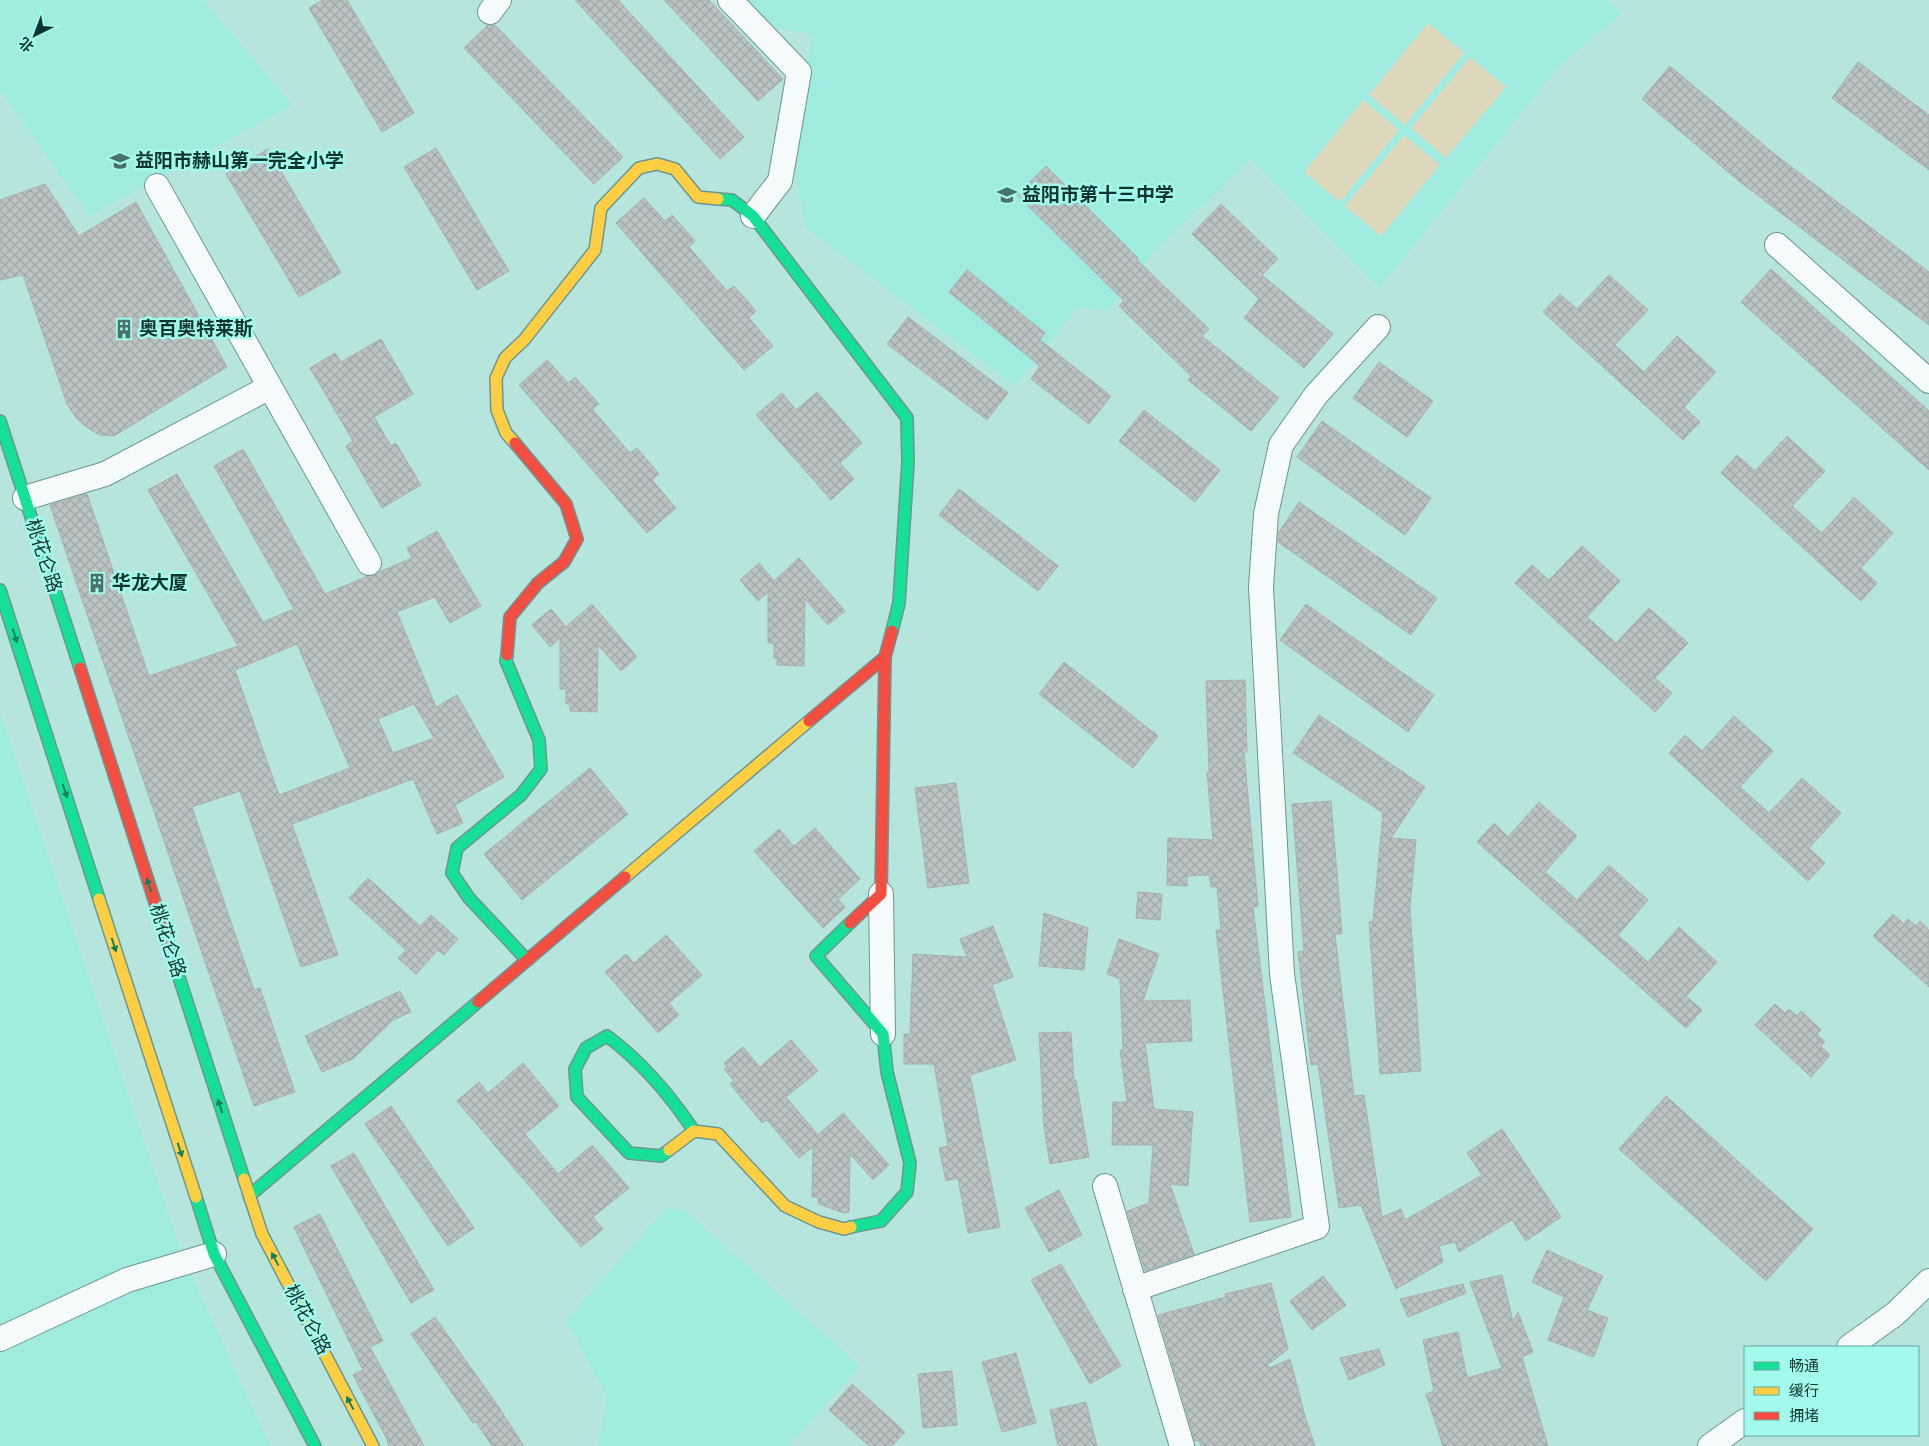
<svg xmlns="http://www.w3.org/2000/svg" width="1929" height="1446" viewBox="0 0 1929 1446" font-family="'Alegreya Sans','Noto Sans SC',sans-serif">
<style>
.built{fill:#9febe0}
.park{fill:#ddd7bb}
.building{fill:url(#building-cross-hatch);stroke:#a8b0b0;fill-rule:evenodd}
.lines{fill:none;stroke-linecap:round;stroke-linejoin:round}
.street-casing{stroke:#6d9690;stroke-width:26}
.fast-casing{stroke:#6d9690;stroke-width:14}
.slow-casing{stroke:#6d9690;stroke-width:14}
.jam-casing{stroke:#6d9690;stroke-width:14}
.street{stroke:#f4fbfa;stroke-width:24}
.fast{stroke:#16e098;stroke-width:11}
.slow{stroke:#ffcf43;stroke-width:11}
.jam{stroke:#f24e42;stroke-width:11}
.oneway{fill:#12815e}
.labels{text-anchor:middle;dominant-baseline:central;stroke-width:5;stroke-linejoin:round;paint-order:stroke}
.poi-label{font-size:19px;font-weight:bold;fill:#0e342f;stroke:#a2f9ec;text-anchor:start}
.street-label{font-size:19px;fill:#0e342f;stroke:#a2f9ec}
</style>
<defs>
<pattern id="building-cross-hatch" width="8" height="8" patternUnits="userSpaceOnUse" patternTransform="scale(1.25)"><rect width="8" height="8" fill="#bbc2c2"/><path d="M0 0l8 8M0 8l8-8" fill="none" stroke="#a0a7a7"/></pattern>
</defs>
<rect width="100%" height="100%" fill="#b6e5de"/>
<!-- built -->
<g class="built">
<path d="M 0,0 L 203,0 L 292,105 L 89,216 L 0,90 Z"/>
<path d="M 737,0 L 1608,0 L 1621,14 L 1560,65 L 1379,288 L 1250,159 L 1154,253 L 1108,311 L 1078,307 L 1015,386 L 806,228 L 793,162 L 812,35 L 764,24 Z"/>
<path d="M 0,713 L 182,1255 L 270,1446 L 0,1446 Z"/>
<path d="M 666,1208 L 684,1210 L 860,1366 L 788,1446 L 598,1446 L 607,1397 L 566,1320 Z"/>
</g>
<!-- park -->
<g class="park">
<path d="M 1428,23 L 1464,53 L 1405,125 L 1369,95 Z"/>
<path d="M 1470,57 L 1506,87 L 1446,158 L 1411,128 Z"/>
<path d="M 1363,100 L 1399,130 L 1340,202 L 1304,172 Z"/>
<path d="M 1404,135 L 1440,165 L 1381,236 L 1345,206 Z"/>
</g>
<!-- building -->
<g class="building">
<path d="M 323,0 L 347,0 L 414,113 L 382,132 L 309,8 Z"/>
<path d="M 575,0 L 618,0 L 744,137 L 720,159 Z"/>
<path d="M 664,0 L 709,0 L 783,79 L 758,101 Z"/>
<path d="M 488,25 L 495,25 L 623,157 L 594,184 L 464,48 Z"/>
<path d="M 1858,62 L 1929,115 L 1929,170 L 1832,98 Z"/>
<path d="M 1670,66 L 1772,152 L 1929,272 L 1929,325 L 1740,182 L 1642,99 Z"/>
<path d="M 436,148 L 509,271 L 477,290 L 404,167 Z"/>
<path d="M 268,149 L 341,273 L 299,297 L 226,174 Z"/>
<path d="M 1046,166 L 1138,258 L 1137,260 L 1209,329 L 1202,336 L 1279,398 L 1251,431 L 1188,380 L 1191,376 L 1119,306 L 1124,301 L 1017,195 Z"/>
<path d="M 45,184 L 79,236 L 136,202 L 227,367 L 114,436 L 100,435 L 89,429 L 77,419 L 67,404 L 23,275 L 0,280 L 0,200 Z"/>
<path d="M 644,198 L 665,221 L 672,215 L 695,241 L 689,247 L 727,291 L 734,286 L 756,311 L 749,318 L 773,346 L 744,370 L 616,223 Z"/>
<path d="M 1221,204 L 1278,259 L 1262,275 L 1333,334 L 1304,368 L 1244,318 L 1259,299 L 1192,234 Z"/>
<path d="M 1771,269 L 1929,411 L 1929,470 L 1741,302 Z"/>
<path d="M 967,270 L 1045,333 L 1040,340 L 1111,396 L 1089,424 L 1031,379 L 1040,366 L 949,292 Z"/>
<path d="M 1609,275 L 1648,310 L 1615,345 L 1644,372 L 1677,336 L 1716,372 L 1684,407 L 1700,422 L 1683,440 L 1543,312 L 1560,294 L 1577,309 Z"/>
<path d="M 908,317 L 1008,393 L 987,420 L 887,344 Z"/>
<path d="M 381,339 L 413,394 L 374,417 L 391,446 L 396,443 L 421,485 L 382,508 L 346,446 L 353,441 L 310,368 L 335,353 L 341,362 Z"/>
<path d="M 547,360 L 568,383 L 575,377 L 599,404 L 592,409 L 630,453 L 637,448 L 659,474 L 652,480 L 676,508 L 647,533 L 519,385 Z"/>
<path d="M 1379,362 L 1433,401 L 1407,437 L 1353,398 Z"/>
<path d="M 817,392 L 862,443 L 840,463 L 854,479 L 831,500 L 756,415 L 782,393 L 796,410 Z"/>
<path d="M 1144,410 L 1220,470 L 1195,502 L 1119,441 Z"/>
<path d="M 1322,421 L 1431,498 L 1405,535 L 1297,457 Z"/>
<path d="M 1787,436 L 1825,471 L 1792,506 L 1822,533 L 1854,497 L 1893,533 L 1861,568 L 1877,583 L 1861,601 L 1721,473 L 1737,455 L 1755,471 Z"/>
<path d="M 243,449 L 325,594 L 368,576 L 375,575 L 379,572 L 412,558 L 407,548 L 437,531 L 481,606 L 450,623 L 435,597 L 397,612 L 436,707 L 457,695 L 504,777 L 455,805 L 463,823 L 437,834 L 413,779 L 292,824 L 338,955 L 301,967 L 240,791 L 192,807 L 254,990 L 260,988 L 295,1092 L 254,1106 L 50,505 L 87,494 L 149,676 L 238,646 L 148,490 L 177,474 L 263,622 L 294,609 L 214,466 ZM 297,644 L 350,768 L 279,795 L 235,670 ZM 414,704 L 434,738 L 393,753 L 378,719 Z"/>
<path d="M 959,489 L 1058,566 L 1038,591 L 939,515 Z"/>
<path d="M 1299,502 L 1437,598 L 1411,635 L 1278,542 L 1279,532 Z"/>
<path d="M 1582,546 L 1620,581 L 1587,617 L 1616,643 L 1649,608 L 1688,643 L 1655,678 L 1672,693 L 1655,712 L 1515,583 L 1532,565 L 1549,580 Z"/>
<path d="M 799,558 L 845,611 L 828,625 L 805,599 L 804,666 L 777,665 L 777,658 L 774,658 L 774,643 L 768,643 L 768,592 L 758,601 L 740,580 L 759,563 L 774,581 Z"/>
<path d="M 592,604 L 637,657 L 621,671 L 598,645 L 597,712 L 570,711 L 570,704 L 566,704 L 566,689 L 560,689 L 560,638 L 550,647 L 532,625 L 551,609 L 566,627 Z"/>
<path d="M 1306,604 L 1434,695 L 1408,732 L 1280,640 Z"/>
<path d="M 1064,662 L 1158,736 L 1133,768 L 1039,694 Z"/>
<path d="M 1245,680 L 1247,752 L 1244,752 L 1258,906 L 1253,907 L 1291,1217 L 1250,1222 L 1216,930 L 1221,930 L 1217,887 L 1211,887 L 1209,875 L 1187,876 L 1187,886 L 1167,885 L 1168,838 L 1213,840 L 1207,772 L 1209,772 L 1206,681 Z"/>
<path d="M 1319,715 L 1425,787 L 1391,838 L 1416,840 L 1410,908 L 1421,1071 L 1380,1074 L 1369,922 L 1373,921 L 1383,813 L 1293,753 Z"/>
<path d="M 1734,716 L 1773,751 L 1740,787 L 1769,813 L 1802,778 L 1841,813 L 1809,848 L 1825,863 L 1808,881 L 1669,753 L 1685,735 L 1702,751 Z"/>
<path d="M 590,768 L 628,814 L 522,900 L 484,854 Z"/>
<path d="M 956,783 L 969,883 L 928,888 L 915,788 Z"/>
<path d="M 1331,801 L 1342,934 L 1335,934 L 1354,1096 L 1364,1095 L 1382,1217 L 1401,1209 L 1405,1220 L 1482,1175 L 1467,1153 L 1502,1129 L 1561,1217 L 1526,1241 L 1512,1220 L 1459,1252 L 1455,1242 L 1439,1246 L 1443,1262 L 1396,1289 L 1361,1205 L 1339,1208 L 1318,1064 L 1311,1065 L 1298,952 L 1304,951 L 1292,804 Z"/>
<path d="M 1539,802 L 1577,836 L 1545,872 L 1577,900 L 1609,865 L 1648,900 L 1618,935 L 1648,962 L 1679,927 L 1717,962 L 1686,996 L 1702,1010 L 1686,1028 L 1477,842 L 1494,823 L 1508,837 Z"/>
<path d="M 815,828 L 860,879 L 838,899 L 845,907 L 823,928 L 754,851 L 779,829 L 794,846 Z"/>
<path d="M 368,878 L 420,926 L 431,915 L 458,939 L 444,955 L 438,950 L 416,974 L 398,958 L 406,950 L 349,898 Z"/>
<path d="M 1138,892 L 1162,894 L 1160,920 L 1136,918 Z"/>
<path d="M 1044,913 L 1088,928 L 1084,970 L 1039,966 Z"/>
<path d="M 1893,914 L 1904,924 L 1908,919 L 1916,926 L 1920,921 L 1929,930 L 1929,987 L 1873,936 Z"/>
<path d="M 993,926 L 1013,977 L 992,985 L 1016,1060 L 970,1075 L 1000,1227 L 968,1233 L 958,1178 L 946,1181 L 939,1148 L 948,1146 L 934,1064 L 904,1064 L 904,1034 L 910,1034 L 913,954 L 967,957 L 960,939 Z"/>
<path d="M 666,935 L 702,975 L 669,1003 L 679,1015 L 658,1033 L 605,972 L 626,954 L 634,963 Z"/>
<path d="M 1119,939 L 1159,954 L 1143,1001 L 1190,1000 L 1192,1041 L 1145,1043 L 1154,1109 L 1193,1112 L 1188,1186 L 1170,1184 L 1194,1254 L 1145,1271 L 1127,1211 L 1149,1203 L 1153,1145 L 1112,1145 L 1113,1102 L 1127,1102 L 1120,1050 L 1123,1050 L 1120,979 L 1107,974 Z"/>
<path d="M 400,991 L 411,1012 L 393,1020 L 353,1059 L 322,1072 L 305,1036 Z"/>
<path d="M 1775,1004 L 1785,1013 L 1789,1009 L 1797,1016 L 1801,1011 L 1821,1030 L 1817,1034 L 1825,1042 L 1821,1046 L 1830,1055 L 1811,1077 L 1755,1025 Z"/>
<path d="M 1071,1032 L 1074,1081 L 1076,1080 L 1089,1157 L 1050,1164 L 1044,1127 L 1039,1033 Z"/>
<path d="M 791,1040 L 818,1071 L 786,1097 L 818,1135 L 843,1113 L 889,1165 L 873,1180 L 850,1154 L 849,1212 L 844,1213 L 818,1204 L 818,1197 L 812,1197 L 813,1147 L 799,1158 L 767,1120 L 762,1123 L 730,1084 L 734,1081 L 724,1069 L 727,1067 L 724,1063 L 743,1047 L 760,1067 Z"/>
<path d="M 523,1063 L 559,1106 L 525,1134 L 558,1174 L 592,1145 L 629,1188 L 593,1217 L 603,1229 L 581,1247 L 457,1101 L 479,1082 L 488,1093 Z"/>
<path d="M 1666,1096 L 1813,1229 L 1766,1281 L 1619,1149 Z"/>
<path d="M 391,1106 L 474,1228 L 448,1246 L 365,1124 Z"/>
<path d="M 354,1153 L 434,1290 L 411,1303 L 331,1166 Z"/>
<path d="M 1059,1190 L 1082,1235 L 1049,1252 L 1025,1208 Z"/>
<path d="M 320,1214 L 383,1341 L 370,1347 L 424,1446 L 389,1446 L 387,1439 L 353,1375 L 363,1370 L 294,1227 Z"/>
<path d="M 1547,1250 L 1603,1276 L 1587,1310 L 1608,1318 L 1594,1357 L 1548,1340 L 1564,1297 L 1532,1282 Z"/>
<path d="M 1061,1264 L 1121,1366 L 1090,1384 L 1031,1280 Z"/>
<path d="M 1502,1275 L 1513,1321 L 1518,1312 L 1533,1352 L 1522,1357 L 1548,1446 L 1443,1446 L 1426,1394 L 1434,1391 L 1423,1340 L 1458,1332 L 1467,1378 L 1502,1368 L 1470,1282 Z"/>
<path d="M 1323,1276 L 1346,1305 L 1312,1330 L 1290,1301 Z"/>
<path d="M 1271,1283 L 1288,1349 L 1267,1365 L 1269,1368 L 1290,1359 L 1305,1416 L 1315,1446 L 1201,1446 L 1199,1440 L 1195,1441 L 1158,1315 L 1226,1297 L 1225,1294 Z"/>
<path d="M 1463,1284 L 1466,1293 L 1408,1317 L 1400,1299 Z"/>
<path d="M 435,1317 L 498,1406 L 524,1446 L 492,1446 L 476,1422 L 473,1423 L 411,1334 Z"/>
<path d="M 1379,1349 L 1385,1365 L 1349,1380 L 1340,1358 Z"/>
<path d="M 1016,1353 L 1036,1423 L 1002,1432 L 982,1362 Z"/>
<path d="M 952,1371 L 957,1425 L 923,1428 L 918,1374 Z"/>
<path d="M 852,1384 L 905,1432 L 892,1446 L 869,1446 L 829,1410 Z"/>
<path d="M 1086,1402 L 1097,1446 L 1058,1446 L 1050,1410 Z"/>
</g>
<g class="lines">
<defs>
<g id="street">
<path d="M 730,0 L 799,72 L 780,181 L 753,216"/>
<path d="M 490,12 L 499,0"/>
<path d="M 157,186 L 369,563"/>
<path d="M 1777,245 L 1929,381"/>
<path d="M 25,498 L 105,474 L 270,387"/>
<path d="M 881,894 L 883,1034"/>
<path d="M 1105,1186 L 1182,1446"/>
<path d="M 1135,1289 L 1317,1227 L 1282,974 L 1261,587 L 1266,514 L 1281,445 L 1316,395 L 1378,327"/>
<path d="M 0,1339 L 127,1280 L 214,1254"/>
<path d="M 1849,1347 L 1895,1314 L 1929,1281"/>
<path d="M 1710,1446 L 1745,1421"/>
</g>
<g id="fast">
<path d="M 718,199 L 732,200 L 753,216 L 907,418 L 908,462 L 899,603 L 892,631"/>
<path d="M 0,421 L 80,668"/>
<path d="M 0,590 L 99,899"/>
<path d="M 507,655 L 506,661 L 539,740 L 541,769 L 521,795 L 457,848 L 452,873 L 469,898 L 527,960"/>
<path d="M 850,923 L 816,956 L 883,1034 L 887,1072 L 910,1163 L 907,1192 L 881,1221 L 851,1227"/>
<path d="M 167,940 L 244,1179"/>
<path d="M 669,1150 L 661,1156 L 629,1153 L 577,1097 L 575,1069 L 586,1048 L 607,1036 C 642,1062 670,1095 694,1131"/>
<path d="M 249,1196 L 478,1002"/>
<path d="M 196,1197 L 214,1254 L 315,1446"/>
</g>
<g id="slow">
<path d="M 515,443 L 506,433 L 497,410 L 496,378 L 505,358 L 524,340 L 595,250 L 601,208 L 639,168 L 657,164 L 675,169 L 698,197 L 718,199"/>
<path d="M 625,877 L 809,721"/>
<path d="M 99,899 L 196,1197"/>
<path d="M 669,1150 L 694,1131 L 718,1134 L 785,1206 L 819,1222 L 844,1229 L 851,1227"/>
<path d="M 244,1179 L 262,1234 L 373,1446"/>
</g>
<g id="jam">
<path d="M 507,655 L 510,617 L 538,583 L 564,562 L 577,539 L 566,504 L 515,443"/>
<path d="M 80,668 L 167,940"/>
<path d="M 809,721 L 885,657"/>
<path d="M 850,923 L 881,894 L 885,657 L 892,631"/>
<path d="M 478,1002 L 625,877"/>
</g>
</defs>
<!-- street casing -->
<use href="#street" class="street-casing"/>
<!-- fast casing -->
<use href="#fast" class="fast-casing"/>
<!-- slow casing -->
<use href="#slow" class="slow-casing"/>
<!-- jam casing -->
<use href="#jam" class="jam-casing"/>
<!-- street -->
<use href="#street" class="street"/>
<!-- fast -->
<use href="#fast" class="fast"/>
<!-- slow -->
<use href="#slow" class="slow"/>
<!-- jam -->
<use href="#jam" class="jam"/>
</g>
<!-- one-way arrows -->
<defs><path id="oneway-solid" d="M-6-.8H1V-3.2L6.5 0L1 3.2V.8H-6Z" transform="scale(1.25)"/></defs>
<g class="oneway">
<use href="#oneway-solid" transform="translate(15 636) rotate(72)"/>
<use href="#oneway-solid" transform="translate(65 791) rotate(72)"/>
<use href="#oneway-solid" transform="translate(149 885) rotate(-108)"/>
<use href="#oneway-solid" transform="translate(114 945) rotate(72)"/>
<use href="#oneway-solid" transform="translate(220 1106) rotate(-108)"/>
<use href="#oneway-solid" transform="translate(180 1150) rotate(72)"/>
<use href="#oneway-solid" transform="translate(275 1259) rotate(-118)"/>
<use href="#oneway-solid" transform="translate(350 1403) rotate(-118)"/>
</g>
<!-- icons -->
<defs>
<symbol id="school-bare" viewBox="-9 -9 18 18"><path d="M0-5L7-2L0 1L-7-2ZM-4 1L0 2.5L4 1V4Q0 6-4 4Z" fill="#49726c" stroke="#a2f9ec" stroke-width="2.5" paint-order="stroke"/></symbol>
<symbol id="building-bare" viewBox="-9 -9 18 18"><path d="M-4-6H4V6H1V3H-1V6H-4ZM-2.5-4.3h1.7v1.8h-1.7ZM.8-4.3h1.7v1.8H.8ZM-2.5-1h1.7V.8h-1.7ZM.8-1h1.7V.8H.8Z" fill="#49726c" stroke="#a2f9ec" stroke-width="2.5" paint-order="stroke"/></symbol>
</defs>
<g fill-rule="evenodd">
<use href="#school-bare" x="106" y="147" width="28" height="28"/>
<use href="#school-bare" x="993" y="181" width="28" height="28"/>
<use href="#building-bare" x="110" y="315" width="28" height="28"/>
<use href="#building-bare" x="83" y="569" width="28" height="28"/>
</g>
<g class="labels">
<!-- poi labels -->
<g class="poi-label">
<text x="135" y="161">益阳市赫山第一完全小学</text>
<text x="1022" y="195">益阳市第十三中学</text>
<text x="139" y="329">奥百奥特莱斯</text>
<text x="112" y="583">华龙大厦</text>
</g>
<!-- street labels -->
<g class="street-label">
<text transform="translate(43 556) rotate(72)">桃花仑路</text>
<text transform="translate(167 941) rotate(72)">桃花仑路</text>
<text transform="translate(307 1320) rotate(62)">桃花仑路</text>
</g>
</g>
<!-- legend -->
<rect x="1744" y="1346" width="175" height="90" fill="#a2f9ec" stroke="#67aaa0"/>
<rect x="1754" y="1362" width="25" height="8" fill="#16e098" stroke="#67aaa0"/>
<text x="1789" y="1371" font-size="15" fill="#0e342f">畅通</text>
<rect x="1754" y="1387" width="25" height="8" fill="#ffcf43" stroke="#67aaa0"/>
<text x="1789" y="1396" font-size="15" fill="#0e342f">缓行</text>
<rect x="1754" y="1412" width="25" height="8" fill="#f24e42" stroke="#67aaa0"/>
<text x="1789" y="1421" font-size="15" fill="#0e342f">拥堵</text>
<!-- north arrow -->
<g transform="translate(35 35) rotate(222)" stroke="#a2f9ec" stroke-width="4" paint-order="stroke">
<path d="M0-4L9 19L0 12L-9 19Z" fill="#0e342f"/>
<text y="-8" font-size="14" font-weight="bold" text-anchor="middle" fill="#0e342f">北</text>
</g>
</svg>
